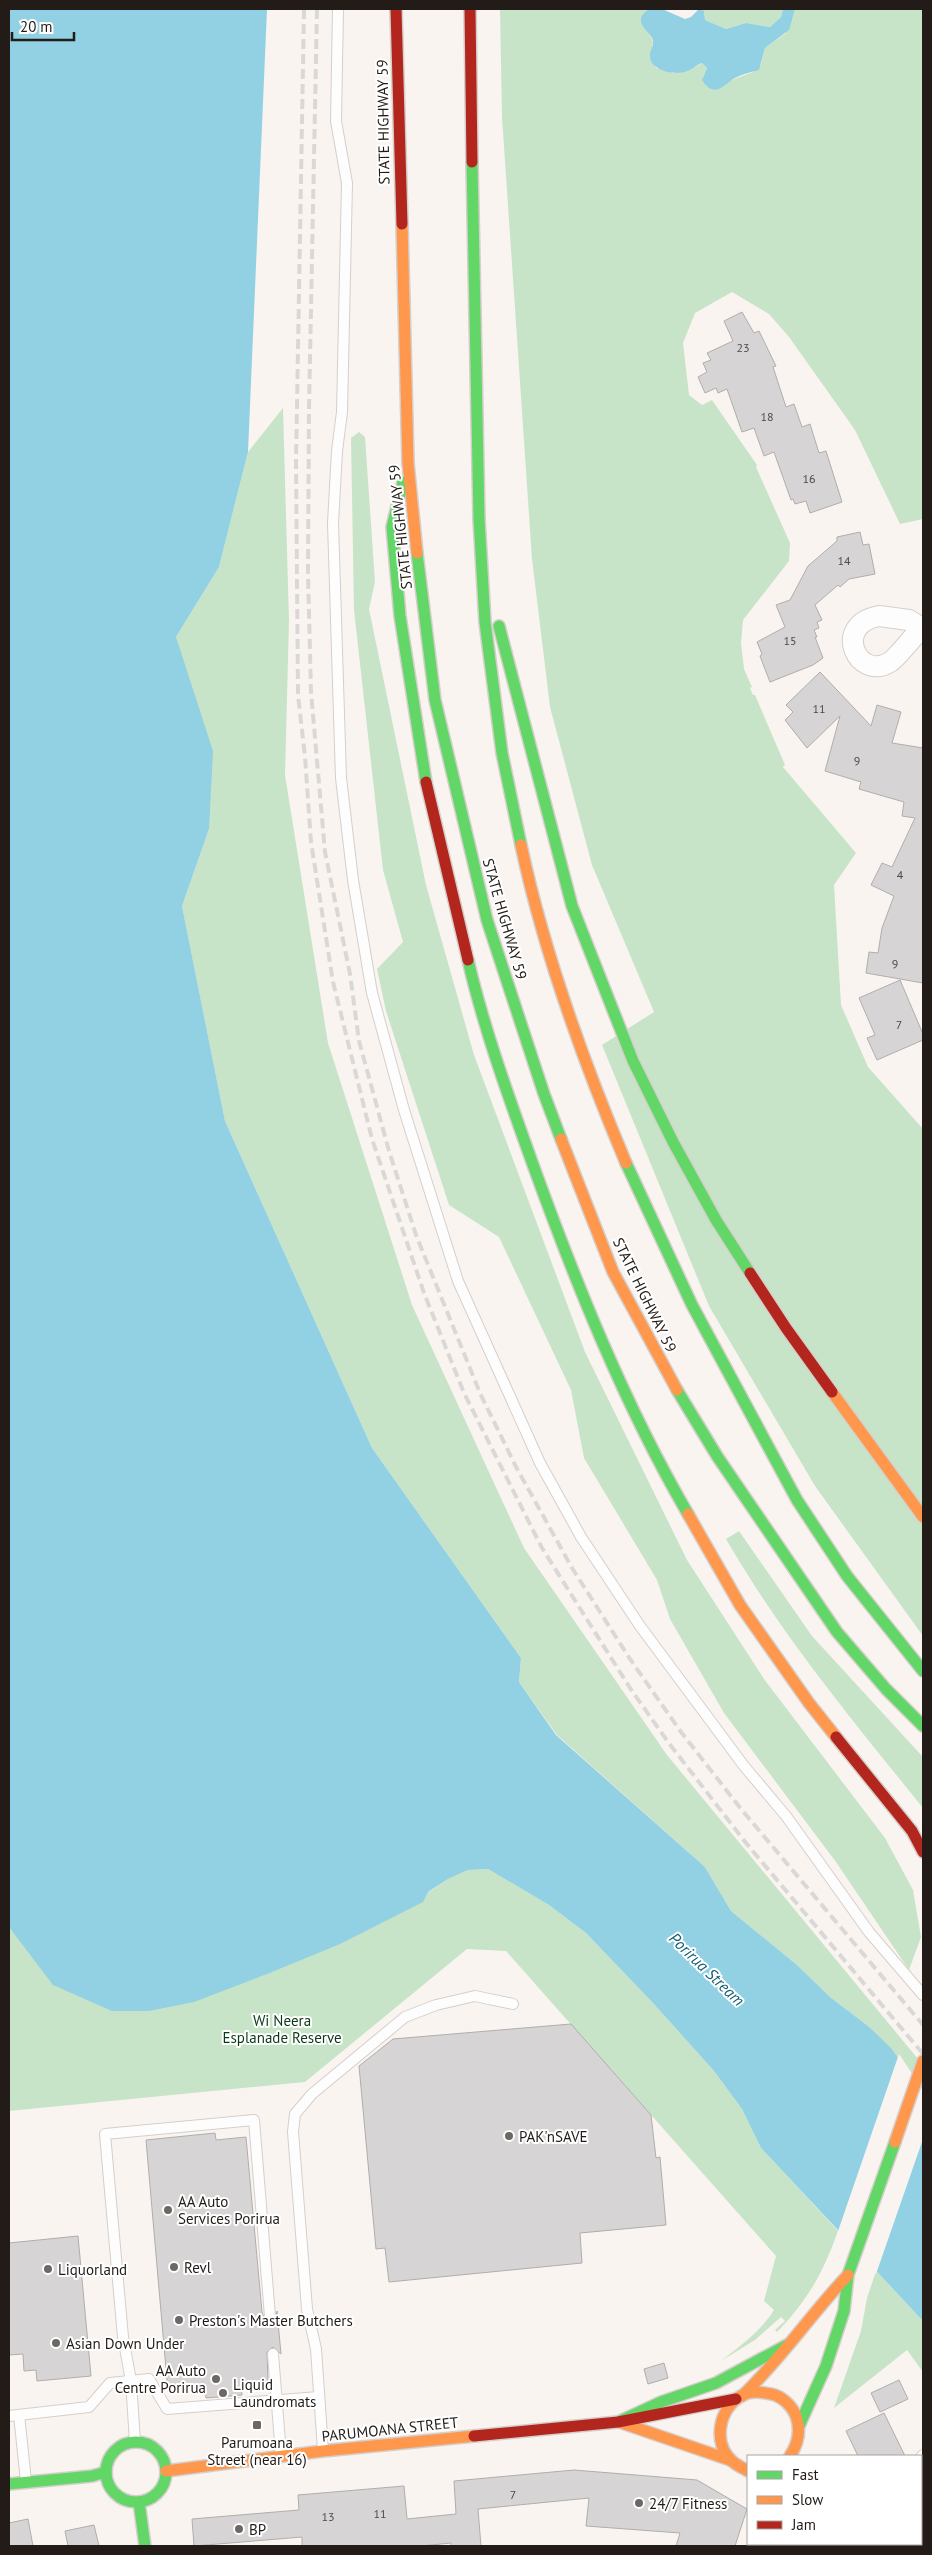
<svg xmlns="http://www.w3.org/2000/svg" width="932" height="2555" viewBox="0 0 932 2555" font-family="'PT Sans',sans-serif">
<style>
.green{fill:#c7e4c8}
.water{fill:#92d0e3}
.pier{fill:#faf4f0}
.building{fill:#d7d4d5;stroke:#b0adae}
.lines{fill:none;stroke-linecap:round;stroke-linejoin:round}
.lane-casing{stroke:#d5cfcb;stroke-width:12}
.street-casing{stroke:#d5cfcb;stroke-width:22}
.fast-casing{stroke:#d5cfcb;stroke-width:14}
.slow-casing{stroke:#d5cfcb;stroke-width:14}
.jam-casing{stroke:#d5cfcb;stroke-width:14}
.lane{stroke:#fefdfd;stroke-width:10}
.street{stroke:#fefdfd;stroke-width:20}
.fast{stroke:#63d668;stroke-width:11}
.slow{stroke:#ff974d;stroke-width:11}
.jam{stroke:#b3261e;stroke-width:11}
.rail{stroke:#dad8d6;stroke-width:4;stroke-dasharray:10 5;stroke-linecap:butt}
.poi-dot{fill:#6e6763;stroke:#fff;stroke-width:2}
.labels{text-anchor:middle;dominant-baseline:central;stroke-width:4;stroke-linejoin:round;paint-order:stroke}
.number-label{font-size:12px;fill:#4f4946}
.street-label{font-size:15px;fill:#221b17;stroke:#fff}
.park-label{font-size:15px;fill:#0a3918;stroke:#fff}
.poi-label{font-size:15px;fill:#221b17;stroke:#fff;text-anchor:start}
.water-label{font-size:16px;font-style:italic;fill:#145f73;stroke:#fff}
</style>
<rect width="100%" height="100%" fill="#faf4f0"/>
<!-- green -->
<g class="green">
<path d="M 500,9 L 649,9 L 646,11 L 649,33 L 653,42 L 650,56 L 656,68 L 674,73 L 687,72 L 702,63 L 707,68 L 703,77 L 729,81 L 753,72 L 761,64 L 765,48 L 786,33 L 795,9 L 923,9 L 923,519 L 900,524 L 855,430 L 789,337 L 769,314 L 732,292 L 695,313 L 683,343 L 689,395 L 702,405 L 712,400 L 757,465 L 756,467 L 790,543 L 789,561 L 743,620 L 741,643 L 744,669 L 752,687 L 750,688 L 753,695 L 755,695 L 785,765 L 783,767 L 856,853 L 834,885 L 841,1005 L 868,1067 L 923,1129 L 923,1636 L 815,1486 L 709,1306 L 602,1045 L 654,1012 L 592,865 L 550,707 L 532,559 L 502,117 Z"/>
<path d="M 699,9 L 783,9 L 781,17 L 770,27 L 746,23 L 726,29 L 705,20 L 704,11 Z"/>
<path d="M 283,408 L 289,621 L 285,775 L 328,1043 L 412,1305 L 524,1548 L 667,1755 L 923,2065 L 923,2094 L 868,2026 L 830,1997 L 797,1965 L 731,1911 L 705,1867 L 557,1735 L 519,1682 L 521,1658 L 372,1448 L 225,1121 L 182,906 L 209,829 L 176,637 L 219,567 L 248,452 Z"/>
<path d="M 359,432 L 365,437 L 375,582 L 369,609 L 426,885 L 474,1055 L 585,1352 L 687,1560 L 764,1679 L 885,1838 L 913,1890 L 921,1937 L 909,1970 L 836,1862 L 724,1713 L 670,1619 L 657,1580 L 584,1458 L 571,1390 L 499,1237 L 449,1205 L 386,1011 L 377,969 L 403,942 L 383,870 L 354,610 L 351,438 Z"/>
<path d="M 9,1469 L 429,1892 L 448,1879 L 468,1870 L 488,1869 L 549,1905 L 586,1933 L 653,2003 L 714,2071 L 742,2109 L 761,2148 L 838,2231 C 823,2273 808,2300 777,2332 L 775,2330 L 785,2321 L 781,2317 L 755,2340 L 721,2361 C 741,2345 760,2332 774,2310 L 764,2301 L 776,2256 L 506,1951 L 467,1949 L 305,2082 L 9,2111 Z"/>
<path d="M 739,1531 L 812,1636 L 923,1757 L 923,1808 C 853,1721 782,1636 726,1539 Z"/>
<path d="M 876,2271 L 923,2321 L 923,2372 L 907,2350 L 834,2408 L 861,2331 L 867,2298 Z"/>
</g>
<!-- water -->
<g class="water">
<path d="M 9,9 L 267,9 L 248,452 L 219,567 L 176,637 L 213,751 L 209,829 L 182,906 L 225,1121 L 372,1448 L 521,1658 L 519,1682 L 556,1735 L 705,1867 L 731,1911 L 797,1965 L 830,1997 L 868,2026 L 891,2048 L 923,2094 L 923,2321 L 761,2148 L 742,2109 L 714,2071 L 653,2003 L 586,1933 L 549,1905 L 488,1869 L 468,1870 L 448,1879 L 428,1892 L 423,1902 L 340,1944 L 267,1974 L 194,2002 L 149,2011 L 112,2011 L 53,1985 L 9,1927 Z"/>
<path d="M 649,9 L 662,9 L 685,19 L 691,17 L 699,9 L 704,11 L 705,20 L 726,29 L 746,23 L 770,27 L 781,17 L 783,9 L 795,9 L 789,30 L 765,48 L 759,70 C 751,72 743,74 735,78 C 724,84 715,100 702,80 L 707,68 L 702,63 C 696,65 691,71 685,72 C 675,75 650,71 650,56 C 649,51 654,46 653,41 C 652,31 629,23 649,9 Z"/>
</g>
<!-- pier -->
<path class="pier" d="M 899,2054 L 923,2090 L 923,2139 L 876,2274 L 837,2234 Z"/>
<!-- building -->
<g class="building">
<path d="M 742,312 L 754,333 L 759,331 L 776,366 L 773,367 L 786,407 L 794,404 L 802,427 L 810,424 L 819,453 L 826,451 L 842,502 L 810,513 L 806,501 L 795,504 L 793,499 L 791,500 L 774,452 L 764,456 L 754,428 L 742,432 L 727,389 L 718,393 L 716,388 L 705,393 L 698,377 L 707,372 L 703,363 L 711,360 L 707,353 L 733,341 L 724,321 Z"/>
<path d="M 860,532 L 863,545 L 869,544 L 875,574 L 849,579 L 840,587 L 838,585 L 815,605 L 822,620 L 817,622 L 819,628 L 814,630 L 817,637 L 815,637 L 823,658 L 813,665 L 770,682 L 760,656 L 762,654 L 757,642 L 785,627 L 776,605 L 790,600 L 808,566 L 837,541 L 837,537 Z"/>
<path d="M 820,672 L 871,726 L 877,705 L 901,712 L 892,743 L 923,748 L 923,983 L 866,973 L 869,952 L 878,953 L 882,928 L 894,896 L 871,885 L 882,863 L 892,867 L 915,818 L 902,816 L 904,802 L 859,789 L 861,782 L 825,771 L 840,716 L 807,748 L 785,720 L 793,712 L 786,705 Z"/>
<path d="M 900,980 L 923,1034 L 923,1040 L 877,1060 L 867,1038 L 875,1035 L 859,998 Z"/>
<path d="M 571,2024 L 651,2115 L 656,2158 L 660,2157 L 666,2225 L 580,2233 L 582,2263 L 389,2282 L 385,2248 L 376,2249 L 359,2066 L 393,2039 Z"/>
<path d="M 215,2133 L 216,2140 L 246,2137 L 262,2312 L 265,2320 L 271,2323 L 276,2319 L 277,2311 L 281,2354 L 273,2347 L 267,2352 L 268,2382 L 241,2385 L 242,2395 L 206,2398 L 205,2389 L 168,2392 L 146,2140 Z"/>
<path d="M 78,2236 L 91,2376 L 37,2381 L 36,2370 L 24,2371 L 23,2354 L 9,2355 L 9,2243 Z"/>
<path d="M 664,2363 L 668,2378 L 648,2384 L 644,2369 Z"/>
<path d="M 899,2380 L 908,2399 L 880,2412 L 871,2393 Z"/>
<path d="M 884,2413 L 905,2456 L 858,2456 L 846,2431 Z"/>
<path d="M 574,2470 L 697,2480 L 747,2509 L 735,2546 L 676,2546 L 680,2533 L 586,2526 L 589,2498 L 478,2509 L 481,2546 L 451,2546 L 451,2543 L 421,2546 L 302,2546 L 302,2537 L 194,2546 L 192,2519 L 299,2510 L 298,2495 L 404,2486 L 407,2519 L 456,2514 L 454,2481 Z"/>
<path d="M 28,2519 L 33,2546 L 9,2546 L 9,2523 Z"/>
<path d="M 94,2525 L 99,2546 L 68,2546 L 65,2531 Z"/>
</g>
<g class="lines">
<defs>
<g id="lane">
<path d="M 338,9 L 336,121 L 347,183 L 342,412 L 337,451 L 333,523 L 341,778 L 353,880 L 372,993 L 404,1110 L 458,1281 L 540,1463 L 581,1537 L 640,1626 L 744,1766 L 786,1816 L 869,1932 L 923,1995"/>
<path d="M 273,2354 L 281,2455"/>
<path d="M 19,2415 L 26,2481"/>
<path d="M 9,2416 L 89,2407 L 110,2383 L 149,2379 L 167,2409 L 319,2397"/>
<path d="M 135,2442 L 131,2381 L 123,2337 L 105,2134 L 254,2120 L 270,2316"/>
<path d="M 323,2450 L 316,2349 L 307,2309 L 293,2132 L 295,2114 L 312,2094 L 405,2017 L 436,2005 L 475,1996 L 513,2004"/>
<path d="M 921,2457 L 923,2455"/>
</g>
<path id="street" d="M 879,616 L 909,620 L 922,628 C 913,636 898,657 890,662 C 858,682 831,625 879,616 Z"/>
<g id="fast">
<path d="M 472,162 L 479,519 L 485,622 L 502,753 L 521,845"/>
<path d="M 403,482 L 392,527 L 400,616 L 426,782"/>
<path d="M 417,553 L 435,700 L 487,920 L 544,1094 L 561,1139"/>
<path d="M 499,626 L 572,906 L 633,1061 L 673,1142 L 716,1220 L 750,1273"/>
<path d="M 468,960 C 484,1029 508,1095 532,1162 C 575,1281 624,1404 688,1514"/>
<path d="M 626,1163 L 692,1305 L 797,1500 L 847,1576 L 923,1671"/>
<path d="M 677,1390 L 717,1456 L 837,1632 L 886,1689 L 923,1726"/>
<path d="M 618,2422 L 661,2402 L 716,2383 L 787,2345"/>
<path d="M 799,2426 L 826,2366 L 844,2311 L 848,2275 L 895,2142"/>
<circle cx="136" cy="2472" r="30"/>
<path d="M 9,2484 L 92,2476 L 106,2472"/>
<path d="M 139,2502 L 145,2546"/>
<path d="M 825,2544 L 827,2546"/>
</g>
<g id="slow">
<path d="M 402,224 L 408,463 L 417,553"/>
<path d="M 521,845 C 544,953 583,1061 626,1163"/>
<path d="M 561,1139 L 613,1272 L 677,1390"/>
<path d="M 832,1392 L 923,1517"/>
<path d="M 688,1514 L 740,1605 L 809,1703 L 836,1737"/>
<path d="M 895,2142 L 923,2061"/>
<path d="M 742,2396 C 781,2359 811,2314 848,2275"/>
<path d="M 619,2422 L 730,2460"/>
<path d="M 166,2471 L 323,2451 L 474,2436"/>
<path d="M 748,2471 C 743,2468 736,2465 732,2461 C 712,2443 719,2408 741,2396 C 751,2390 761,2392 771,2394 C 782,2396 792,2406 796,2416 C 801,2430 798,2444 790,2456"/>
</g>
<g id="jam">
<path d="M 396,9 L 402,224"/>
<path d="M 470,9 L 472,162"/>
<path d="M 426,782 L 468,960"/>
<path d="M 750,1273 L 786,1328 L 832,1392"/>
<path d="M 836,1737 L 912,1831 L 923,1852"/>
<path d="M 474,2436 L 618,2422 L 736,2399"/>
</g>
</defs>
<!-- lane casing -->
<use href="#lane" class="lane-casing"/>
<!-- street casing -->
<use href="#street" class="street-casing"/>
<!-- fast casing -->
<use href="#fast" class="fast-casing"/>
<!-- slow casing -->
<use href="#slow" class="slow-casing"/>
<!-- jam casing -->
<use href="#jam" class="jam-casing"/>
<!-- lane -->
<use href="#lane" class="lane"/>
<!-- street -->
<use href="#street" class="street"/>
<!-- fast -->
<use href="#fast" class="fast"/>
<!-- slow -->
<use href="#slow" class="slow"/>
<!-- jam -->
<use href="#jam" class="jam"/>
<!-- rail -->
<g class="rail">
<path d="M 304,9 L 296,462 L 298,695 L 305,757 L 311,842 L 333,982 L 372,1139 L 424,1293 L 464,1393 L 542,1548 L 630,1688 L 668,1742 L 746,1843 L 923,2054"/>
<path d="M 317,9 L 309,408 L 308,573 L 311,692 L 325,852 L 350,974 L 359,1041 L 389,1151 L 416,1235 L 480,1393 L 515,1465 L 572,1568 L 630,1659 L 681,1732 L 741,1809 L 923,2025"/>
</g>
</g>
<!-- markers -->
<g class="poi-dot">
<circle cx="509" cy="2136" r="5"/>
<circle cx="168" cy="2210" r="5"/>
<circle cx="174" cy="2267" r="5"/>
<circle cx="48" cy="2269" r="5"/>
<circle cx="179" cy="2320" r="5"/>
<circle cx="56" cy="2343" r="5"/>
<circle cx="216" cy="2379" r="5"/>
<circle cx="223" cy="2393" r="5"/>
<rect x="252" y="2420" width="10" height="10" rx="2.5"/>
<circle cx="639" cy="2503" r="5"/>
<circle cx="239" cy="2529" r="5"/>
</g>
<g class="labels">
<!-- number labels -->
<g class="number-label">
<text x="743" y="347">23</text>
<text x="767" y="416">18</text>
<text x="809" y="478">16</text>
<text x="844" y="560">14</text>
<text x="790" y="640">15</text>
<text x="819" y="708">11</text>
<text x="857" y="760">9</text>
<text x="900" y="874">4</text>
<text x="895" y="963">9</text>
<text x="899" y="1024">7</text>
<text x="513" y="2494">7</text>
<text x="380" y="2513">11</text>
<text x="328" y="2516">13</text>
</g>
<!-- street labels -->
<g class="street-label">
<text transform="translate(383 122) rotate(-91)">STATE HIGHWAY 59</text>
<text transform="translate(400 527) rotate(-96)">STATE HIGHWAY 59</text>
<text transform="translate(505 919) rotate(74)">STATE HIGHWAY 59</text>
<text transform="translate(645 1295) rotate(64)">STATE HIGHWAY 59</text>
<text transform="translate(390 2429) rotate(-6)">PARUMOANA STREET</text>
</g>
<!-- park labels -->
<g class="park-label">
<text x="282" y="2020">Wi Neera<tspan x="282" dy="17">Esplanade Reserve</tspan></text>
</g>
<!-- poi labels -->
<g class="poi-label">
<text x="519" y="2136">PAK'nSAVE</text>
<text x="178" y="2201">AA Auto<tspan x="178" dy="17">Services Porirua</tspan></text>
<text x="184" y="2267">Revl</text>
<text x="58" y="2269">Liquorland</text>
<text x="189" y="2320">Preston's Master Butchers</text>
<text x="66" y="2343">Asian Down Under</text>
<text x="206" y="2370" text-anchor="end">AA Auto<tspan x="206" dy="17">Centre Porirua</tspan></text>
<text x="233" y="2384">Liquid<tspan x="233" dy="17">Laundromats</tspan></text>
<text x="257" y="2442" text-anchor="middle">Parumoana<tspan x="257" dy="17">Street (near 16)</tspan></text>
<text x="649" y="2503">24/7 Fitness</text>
<text x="249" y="2529">BP</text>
</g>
<!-- water labels -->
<g class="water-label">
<text transform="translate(707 1969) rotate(44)">Porirua Stream</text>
</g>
</g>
<!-- border -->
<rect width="932" height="2555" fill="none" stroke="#221b17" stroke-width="20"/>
<!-- legend -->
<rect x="747" y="2455" width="175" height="90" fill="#ffffff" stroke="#a7a4a2"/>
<rect x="757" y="2471" width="25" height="8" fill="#63d668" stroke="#a7a4a2"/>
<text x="792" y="2480" font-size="15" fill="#221b17">Fast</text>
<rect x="757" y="2496" width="25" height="8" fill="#ff974d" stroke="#a7a4a2"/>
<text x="792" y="2505" font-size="15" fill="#221b17">Slow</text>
<rect x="757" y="2521" width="25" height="8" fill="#b3261e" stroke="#a7a4a2"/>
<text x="792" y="2530" font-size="15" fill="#221b17">Jam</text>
<!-- scale -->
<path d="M12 32v8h62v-8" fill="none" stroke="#221b17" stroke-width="2.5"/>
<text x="20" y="32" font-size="15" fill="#221b17" stroke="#ffffff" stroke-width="4" paint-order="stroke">20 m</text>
</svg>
